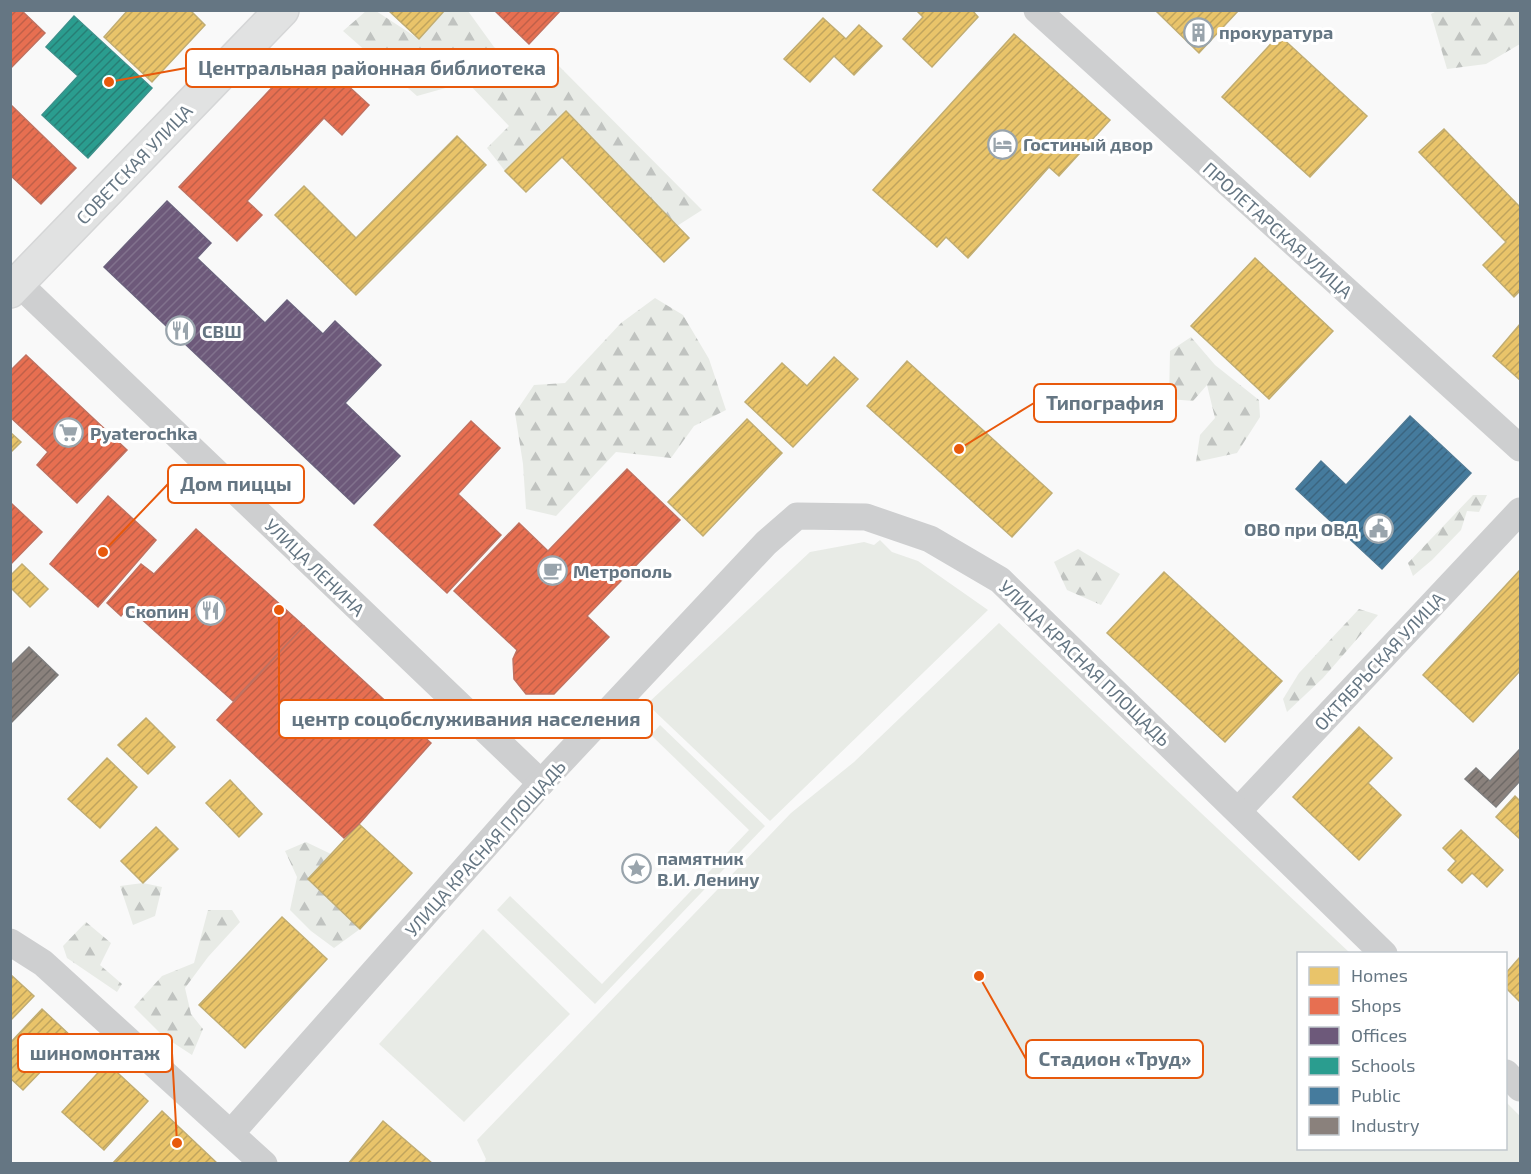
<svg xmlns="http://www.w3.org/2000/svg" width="1531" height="1174" viewBox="0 0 1531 1174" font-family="'Exo 2',sans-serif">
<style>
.forest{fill:url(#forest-firs)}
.park{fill:#e8ebe6}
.homes{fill:url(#homes-hatch);stroke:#c1ad72;stroke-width:1.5}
.shops{fill:url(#shops-hatch);stroke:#c07160;stroke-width:1.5}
.offices{fill:url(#offices-hatch);stroke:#6b627d;stroke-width:1.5}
.schools{fill:url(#schools-hatch);stroke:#3c918b;stroke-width:1.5}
.public{fill:url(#public-hatch);stroke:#4f7a95;stroke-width:1.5}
.industry{fill:url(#industry-hatch);stroke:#7f7e7e;stroke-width:1.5}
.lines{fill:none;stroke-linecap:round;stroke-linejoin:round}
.secondary-casing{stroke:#d5d6d7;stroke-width:36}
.street{stroke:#cecfd0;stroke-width:27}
.secondary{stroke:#e1e2e2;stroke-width:33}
.labels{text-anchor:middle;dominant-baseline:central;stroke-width:6;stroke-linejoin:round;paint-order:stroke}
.poi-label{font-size:18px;font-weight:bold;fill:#657683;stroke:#fff;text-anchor:start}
.street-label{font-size:18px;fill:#657683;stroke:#fff}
.leader{fill:none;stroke:#e8590c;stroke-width:2}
.callout-dot{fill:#e8590c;stroke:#fff;stroke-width:2}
.callout{fill:#fff;stroke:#e8590c;stroke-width:2}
.callout-label{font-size:20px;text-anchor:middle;font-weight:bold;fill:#657683}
</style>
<defs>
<pattern id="forest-firs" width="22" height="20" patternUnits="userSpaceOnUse" patternTransform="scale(1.5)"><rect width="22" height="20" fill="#e8ebe6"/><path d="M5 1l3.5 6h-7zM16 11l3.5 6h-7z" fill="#c0c3c0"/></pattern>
<pattern id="homes-hatch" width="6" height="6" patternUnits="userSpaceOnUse" patternTransform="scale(1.5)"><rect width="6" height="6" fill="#e9c46a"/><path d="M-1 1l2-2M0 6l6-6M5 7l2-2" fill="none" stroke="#c0a45d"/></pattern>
<pattern id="shops-hatch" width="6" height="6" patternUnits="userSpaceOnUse" patternTransform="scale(1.5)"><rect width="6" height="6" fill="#e76f51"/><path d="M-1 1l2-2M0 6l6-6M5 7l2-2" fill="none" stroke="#bf6049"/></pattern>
<pattern id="offices-hatch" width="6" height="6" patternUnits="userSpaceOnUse" patternTransform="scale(1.5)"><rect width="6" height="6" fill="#6d597a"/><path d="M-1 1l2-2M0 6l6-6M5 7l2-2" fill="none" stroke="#81728d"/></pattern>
<pattern id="schools-hatch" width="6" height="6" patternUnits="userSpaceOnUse" patternTransform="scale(1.5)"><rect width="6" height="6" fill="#2a9d8f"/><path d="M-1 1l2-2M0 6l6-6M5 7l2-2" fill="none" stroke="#277e75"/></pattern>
<pattern id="public-hatch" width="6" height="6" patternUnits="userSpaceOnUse" patternTransform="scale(1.5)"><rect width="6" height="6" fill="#457b9d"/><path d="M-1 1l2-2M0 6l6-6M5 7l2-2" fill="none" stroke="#3b6580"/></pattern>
<pattern id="industry-hatch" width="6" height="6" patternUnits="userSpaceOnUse" patternTransform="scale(1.5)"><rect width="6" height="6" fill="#8a817c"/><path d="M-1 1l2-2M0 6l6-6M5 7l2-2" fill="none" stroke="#6f6a67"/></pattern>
</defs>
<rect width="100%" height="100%" fill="#f9f9f9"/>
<!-- forest -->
<g class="forest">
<path d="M 366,11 L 376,11 L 419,39 L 445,11 L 468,11 L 494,47 L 512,60 L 549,56 L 702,210 L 677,226 L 566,112 L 505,171 L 487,148 L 509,126 L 467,82 L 417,96 L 343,31 Z"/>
<path d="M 1437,11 L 1520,11 L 1520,44 L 1486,64 L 1447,69 L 1431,14 Z"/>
<path d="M 655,298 L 683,315 L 709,359 L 726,410 L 694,426 L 671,458 L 616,452 L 556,516 L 526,509 L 523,464 L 515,413 L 534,385 L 565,383 L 621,323 Z"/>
<path d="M 1191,337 L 1215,365 L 1259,400 L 1260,417 L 1237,453 L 1196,462 L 1200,435 L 1215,418 L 1207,385 L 1193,401 L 1169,399 L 1170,351 Z"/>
<path d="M 1473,495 L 1487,495 L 1479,512 L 1467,511 L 1461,530 L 1432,560 L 1413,576 L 1408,563 Z"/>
<path d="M 1078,549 L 1120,574 L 1101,605 L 1067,590 L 1054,562 Z"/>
<path d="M 1359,609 L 1378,615 L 1323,678 L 1287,712 L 1283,699 L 1299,673 Z"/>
<path d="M 306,842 L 331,854 L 308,879 L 360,929 L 334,948 L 311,931 L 290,910 L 297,877 L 285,851 Z"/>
<path d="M 143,883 L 162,887 L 155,916 L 133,925 L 120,886 Z"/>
<path d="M 208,910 L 232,910 L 240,922 L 208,957 L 185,988 L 191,1014 L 203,1029 L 192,1055 L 163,1036 L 134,1007 L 162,976 L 194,963 Z"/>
<path d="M 86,922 L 111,943 L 100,965 L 122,984 L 117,992 L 67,958 L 63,946 Z"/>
</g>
<!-- park -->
<g class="park">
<path d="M 880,540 L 892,552 L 918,561 L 988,610 L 770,821 L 647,704 L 810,552 L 864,542 L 874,545 Z"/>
<path d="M 999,623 L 1350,953 L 1298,954 L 1298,1148 L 1506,1148 L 1506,1102 L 1520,1116 L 1520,1163 L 484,1163 L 486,1159 L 477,1140 L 791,813 L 854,762 Z"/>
<path d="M 660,725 L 765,826 L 595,1004 L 497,910 L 510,896 L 602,984 L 749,830 L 651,735 Z"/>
<path d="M 483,929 L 570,1014 L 464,1122 L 379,1044 Z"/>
</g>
<!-- homes -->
<g class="homes">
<path d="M 128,10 L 190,10 L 205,25 L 152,82 L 104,37 Z"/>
<path d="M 388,10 L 445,10 L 419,39 Z"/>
<path d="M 916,10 L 972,10 L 978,17 L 932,67 L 903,39 L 923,17 Z"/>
<path d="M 1155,10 L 1237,10 L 1238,11 L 1199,53 Z"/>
<path d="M 823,18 L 846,39 L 859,25 L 882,46 L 854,75 L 834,56 L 810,82 L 784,59 Z"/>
<path d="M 1014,34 L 1110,120 L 1059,176 L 1049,167 L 968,258 L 946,237 L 937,247 L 873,190 Z"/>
<path d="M 1279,35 L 1367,116 L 1310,177 L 1222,97 Z"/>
<path d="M 566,111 L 689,238 L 664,262 L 562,157 L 526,192 L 505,171 Z"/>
<path d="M 1444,129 L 1520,207 L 1520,291 L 1514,297 L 1483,265 L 1506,242 L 1419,152 Z"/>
<path d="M 457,136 L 486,165 L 356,295 L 275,215 L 304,186 L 356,238 Z"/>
<path d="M 1255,258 L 1333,331 L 1269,399 L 1191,326 Z"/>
<path d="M 1520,324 L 1520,380 L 1493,356 Z"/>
<path d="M 834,357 L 858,379 L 793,447 L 745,402 L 782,363 L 807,386 Z"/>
<path d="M 907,361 L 1052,493 L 1012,537 L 867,406 Z"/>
<path d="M 747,419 L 782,453 L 703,536 L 668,502 Z"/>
<path d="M 10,432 L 21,442 L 10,453 Z"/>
<path d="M 22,564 L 48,589 L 30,607 L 10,587 L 10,576 Z"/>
<path d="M 1520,570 L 1520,671 L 1473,722 L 1423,675 Z"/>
<path d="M 1164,572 L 1282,681 L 1225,742 L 1107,633 Z"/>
<path d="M 146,718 L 175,747 L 148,774 L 118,745 Z"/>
<path d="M 1359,727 L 1392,758 L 1368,783 L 1401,815 L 1359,860 L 1293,797 Z"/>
<path d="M 107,758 L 137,787 L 100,828 L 68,799 Z"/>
<path d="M 230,780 L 262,814 L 239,837 L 206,803 Z"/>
<path d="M 1515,796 L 1520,801 L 1520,839 L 1496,817 Z"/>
<path d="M 359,824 L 412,873 L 360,929 L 308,879 Z"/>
<path d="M 156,827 L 178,849 L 143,883 L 121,861 Z"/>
<path d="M 1461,830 L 1503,870 L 1487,887 L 1472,873 L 1462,883 L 1448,870 L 1456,861 L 1443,848 Z"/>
<path d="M 282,917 L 327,959 L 245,1048 L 199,1005 Z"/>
<path d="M 1520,957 L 1520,1002 L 1506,988 L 1506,973 Z"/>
<path d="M 10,974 L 34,996 L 10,1021 Z"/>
<path d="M 42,1009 L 73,1038 L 23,1090 L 10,1078 L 10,1043 Z"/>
<path d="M 107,1063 L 148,1101 L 104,1150 L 62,1112 Z"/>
<path d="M 162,1111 L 218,1164 L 112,1164 Z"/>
<path d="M 383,1121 L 433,1164 L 348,1164 Z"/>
</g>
<!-- shops -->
<g class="shops">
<path d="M 10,10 L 21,10 L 45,33 L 10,69 Z"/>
<path d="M 494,10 L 561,10 L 529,44 Z"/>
<path d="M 308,49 L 369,105 L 342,135 L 324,118 L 247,201 L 262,215 L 237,241 L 179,187 Z"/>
<path d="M 10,104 L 76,168 L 41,204 L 10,175 Z"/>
<path d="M 26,355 L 127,450 L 77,503 L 37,465 L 48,452 L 10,417 L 10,371 Z"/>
<path d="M 471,421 L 500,448 L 458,494 L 501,535 L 447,593 L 374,525 Z"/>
<path d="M 627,469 L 680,520 L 587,616 L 609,637 L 554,694 L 526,694 L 514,679 L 513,659 L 517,650 L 454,591 L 519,523 L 548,551 Z"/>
<path d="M 108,496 L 156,540 L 98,607 L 50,564 Z"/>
<path d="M 12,504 L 42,532 L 10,565 L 10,506 Z"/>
<path d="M 196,529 L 304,626 L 233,701 L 128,607 L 121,616 L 107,603 L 141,564 L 154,574 Z"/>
<path d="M 304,626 L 431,743 L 359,824 L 344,838 L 217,720 Z"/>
</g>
<!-- offices -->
<path class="offices" d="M 167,201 L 211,243 L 197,258 L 265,323 L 287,300 L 323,334 L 335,321 L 381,365 L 345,403 L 400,456 L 354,504 L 104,267 Z"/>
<!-- schools -->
<path class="schools" d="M 74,16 L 152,88 L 88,158 L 42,115 L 78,76 L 46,47 Z"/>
<!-- public -->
<path class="public" d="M 1410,416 L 1471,473 L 1382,569 L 1296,489 L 1321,461 L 1346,485 Z"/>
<!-- industry -->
<g class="industry">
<path d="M 29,647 L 58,675 L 10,724 L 10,666 Z"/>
<path d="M 1520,749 L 1520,781 L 1496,807 L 1465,779 L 1476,768 L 1490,781 Z"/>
</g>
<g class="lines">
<defs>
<path id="secondary" d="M 10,291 L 282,10"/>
</defs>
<!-- secondary casing -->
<use href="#secondary" class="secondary-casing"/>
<!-- street -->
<g class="street">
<path d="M 1037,10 L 1520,448"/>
<path d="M 18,283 L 541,783"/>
<path d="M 1238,811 L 1520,511"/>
<path d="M 10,942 L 43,963 L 264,1164"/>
<path d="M 1506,1073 L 1520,1088"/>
<path d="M 232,1132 L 541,783 L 766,543 L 797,516 L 866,517 L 930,539 L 1000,580 L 1384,954"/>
</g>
<!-- secondary -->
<use href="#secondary" class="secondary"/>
</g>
<!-- icons -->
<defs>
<symbol id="building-ring" viewBox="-11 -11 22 22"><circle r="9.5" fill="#fff" stroke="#99a4ac" stroke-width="1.5"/><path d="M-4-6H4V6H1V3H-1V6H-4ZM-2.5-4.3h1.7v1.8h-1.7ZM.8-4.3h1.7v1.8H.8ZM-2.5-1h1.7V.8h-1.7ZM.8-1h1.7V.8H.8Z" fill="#99a4ac"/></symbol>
<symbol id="hotel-ring" viewBox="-11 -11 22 22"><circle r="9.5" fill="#fff" stroke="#99a4ac" stroke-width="1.5"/><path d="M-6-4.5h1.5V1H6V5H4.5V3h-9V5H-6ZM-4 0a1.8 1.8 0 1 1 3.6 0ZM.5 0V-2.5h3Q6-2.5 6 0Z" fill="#99a4ac"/></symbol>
<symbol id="restaurant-ring" viewBox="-11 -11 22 22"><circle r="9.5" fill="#fff" stroke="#99a4ac" stroke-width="1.5"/><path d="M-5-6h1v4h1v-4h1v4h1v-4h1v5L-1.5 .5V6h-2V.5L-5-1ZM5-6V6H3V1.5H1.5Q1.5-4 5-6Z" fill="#99a4ac"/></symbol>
<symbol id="supermarket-ring" viewBox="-11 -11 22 22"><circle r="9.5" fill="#fff" stroke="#99a4ac" stroke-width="1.5"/><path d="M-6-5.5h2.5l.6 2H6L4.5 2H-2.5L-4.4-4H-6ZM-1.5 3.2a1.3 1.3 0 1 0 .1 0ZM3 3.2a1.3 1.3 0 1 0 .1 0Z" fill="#99a4ac"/></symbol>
<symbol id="civic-ring" viewBox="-11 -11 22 22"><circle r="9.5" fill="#fff" stroke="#99a4ac" stroke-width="1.5"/><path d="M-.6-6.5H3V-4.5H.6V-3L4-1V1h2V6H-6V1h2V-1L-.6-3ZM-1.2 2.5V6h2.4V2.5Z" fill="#99a4ac"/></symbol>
<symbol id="cafe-ring" viewBox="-11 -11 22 22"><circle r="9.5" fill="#fff" stroke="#99a4ac" stroke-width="1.5"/><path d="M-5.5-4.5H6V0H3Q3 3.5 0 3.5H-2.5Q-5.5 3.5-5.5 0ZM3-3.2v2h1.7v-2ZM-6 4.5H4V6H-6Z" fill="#99a4ac"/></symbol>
<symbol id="sight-ring" viewBox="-11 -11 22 22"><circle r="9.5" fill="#fff" stroke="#99a4ac" stroke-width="1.5"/><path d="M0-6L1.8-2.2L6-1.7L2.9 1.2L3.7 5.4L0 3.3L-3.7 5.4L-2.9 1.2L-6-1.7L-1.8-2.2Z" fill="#99a4ac"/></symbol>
</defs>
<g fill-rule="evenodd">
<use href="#building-ring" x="1182" y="16" width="33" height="33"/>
<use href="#hotel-ring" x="986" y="128" width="33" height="33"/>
<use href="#restaurant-ring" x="164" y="314" width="33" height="33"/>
<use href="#supermarket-ring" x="52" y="416" width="33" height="33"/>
<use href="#civic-ring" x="1362" y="512" width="33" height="33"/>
<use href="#cafe-ring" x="536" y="554" width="33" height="33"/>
<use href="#restaurant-ring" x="194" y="594" width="33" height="33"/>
<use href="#sight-ring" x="620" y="852" width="33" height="33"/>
</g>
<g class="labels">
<!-- poi labels -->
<g class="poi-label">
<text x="1219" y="32">прокуратура</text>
<text x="1023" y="144">Гостиный двор</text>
<text x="202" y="331">СВШ</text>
<text x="90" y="433">Pyaterochka</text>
<text x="1358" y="529" text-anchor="end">ОВО при ОВД</text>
<text x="573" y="571">Метрополь</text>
<text x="189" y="611" text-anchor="end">Скопин</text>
<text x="657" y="858">памятник<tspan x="657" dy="21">В.И. Ленину</tspan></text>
</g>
<!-- street labels -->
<g class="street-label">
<text transform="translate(134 164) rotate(-46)">СОВЕТСКАЯ УЛИЦА</text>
<text transform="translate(1278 230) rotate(42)">ПРОЛЕТАРСКАЯ УЛИЦА</text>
<text transform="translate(315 567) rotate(44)">УЛИЦА ЛЕНИНА</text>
<text transform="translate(1379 661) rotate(-47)">ОКТЯБРЬСКАЯ УЛИЦА</text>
<text transform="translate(1085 663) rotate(44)">УЛИЦА КРАСНАЯ ПЛОЩАДЬ</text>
<text transform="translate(485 848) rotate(-48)">УЛИЦА КРАСНАЯ ПЛОЩАДЬ</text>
</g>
</g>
<!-- callouts -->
<path class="leader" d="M109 82L186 68M959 449L1034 403M103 552L168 484M279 610L279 719M177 1143L172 1053M979 976L1026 1059"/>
<g class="callout-dot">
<circle cx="109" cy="82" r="6"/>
<circle cx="959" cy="449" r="6"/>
<circle cx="103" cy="552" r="6"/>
<circle cx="279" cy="610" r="6"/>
<circle cx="177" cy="1143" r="6"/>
<circle cx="979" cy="976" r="6"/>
</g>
<g class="callout">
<rect x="186" y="49" width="372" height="38" rx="6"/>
<rect x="1034" y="384" width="142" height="38" rx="6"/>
<rect x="168" y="465" width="136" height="38" rx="6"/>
<rect x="279" y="700" width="373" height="38" rx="6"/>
<rect x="18" y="1034" width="154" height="38" rx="6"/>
<rect x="1026" y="1040" width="177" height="38" rx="6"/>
</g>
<g class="callout-label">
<text x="372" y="75">Центральная районная библиотека</text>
<text x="1105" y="410">Типография</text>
<text x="236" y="491">Дом пиццы</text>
<text x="466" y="726">центр соцобслуживания населения</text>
<text x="95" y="1060">шиномонтаж</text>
<text x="1115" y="1066">Стадион «Труд»</text>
</g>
<!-- border -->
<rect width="1531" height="1174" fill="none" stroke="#657683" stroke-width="24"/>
<!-- legend -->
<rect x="1297" y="952" width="210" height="198" fill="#ffffff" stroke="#c1c8cd" stroke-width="1.5"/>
<rect x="1309" y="967" width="30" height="18" fill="#e9c46a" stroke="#c1c8cd" stroke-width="1.5"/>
<text x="1351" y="982" font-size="18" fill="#657683">Homes</text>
<rect x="1309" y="997" width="30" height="18" fill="#e76f51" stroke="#c1c8cd" stroke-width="1.5"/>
<text x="1351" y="1012" font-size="18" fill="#657683">Shops</text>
<rect x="1309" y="1027" width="30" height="18" fill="#6d597a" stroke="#c1c8cd" stroke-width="1.5"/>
<text x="1351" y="1042" font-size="18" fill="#657683">Offices</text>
<rect x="1309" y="1057" width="30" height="18" fill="#2a9d8f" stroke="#c1c8cd" stroke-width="1.5"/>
<text x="1351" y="1072" font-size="18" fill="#657683">Schools</text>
<rect x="1309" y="1087" width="30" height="18" fill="#457b9d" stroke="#c1c8cd" stroke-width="1.5"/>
<text x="1351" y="1102" font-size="18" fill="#657683">Public</text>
<rect x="1309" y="1117" width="30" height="18" fill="#8a817c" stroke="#c1c8cd" stroke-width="1.5"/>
<text x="1351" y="1132" font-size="18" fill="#657683">Industry</text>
</svg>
